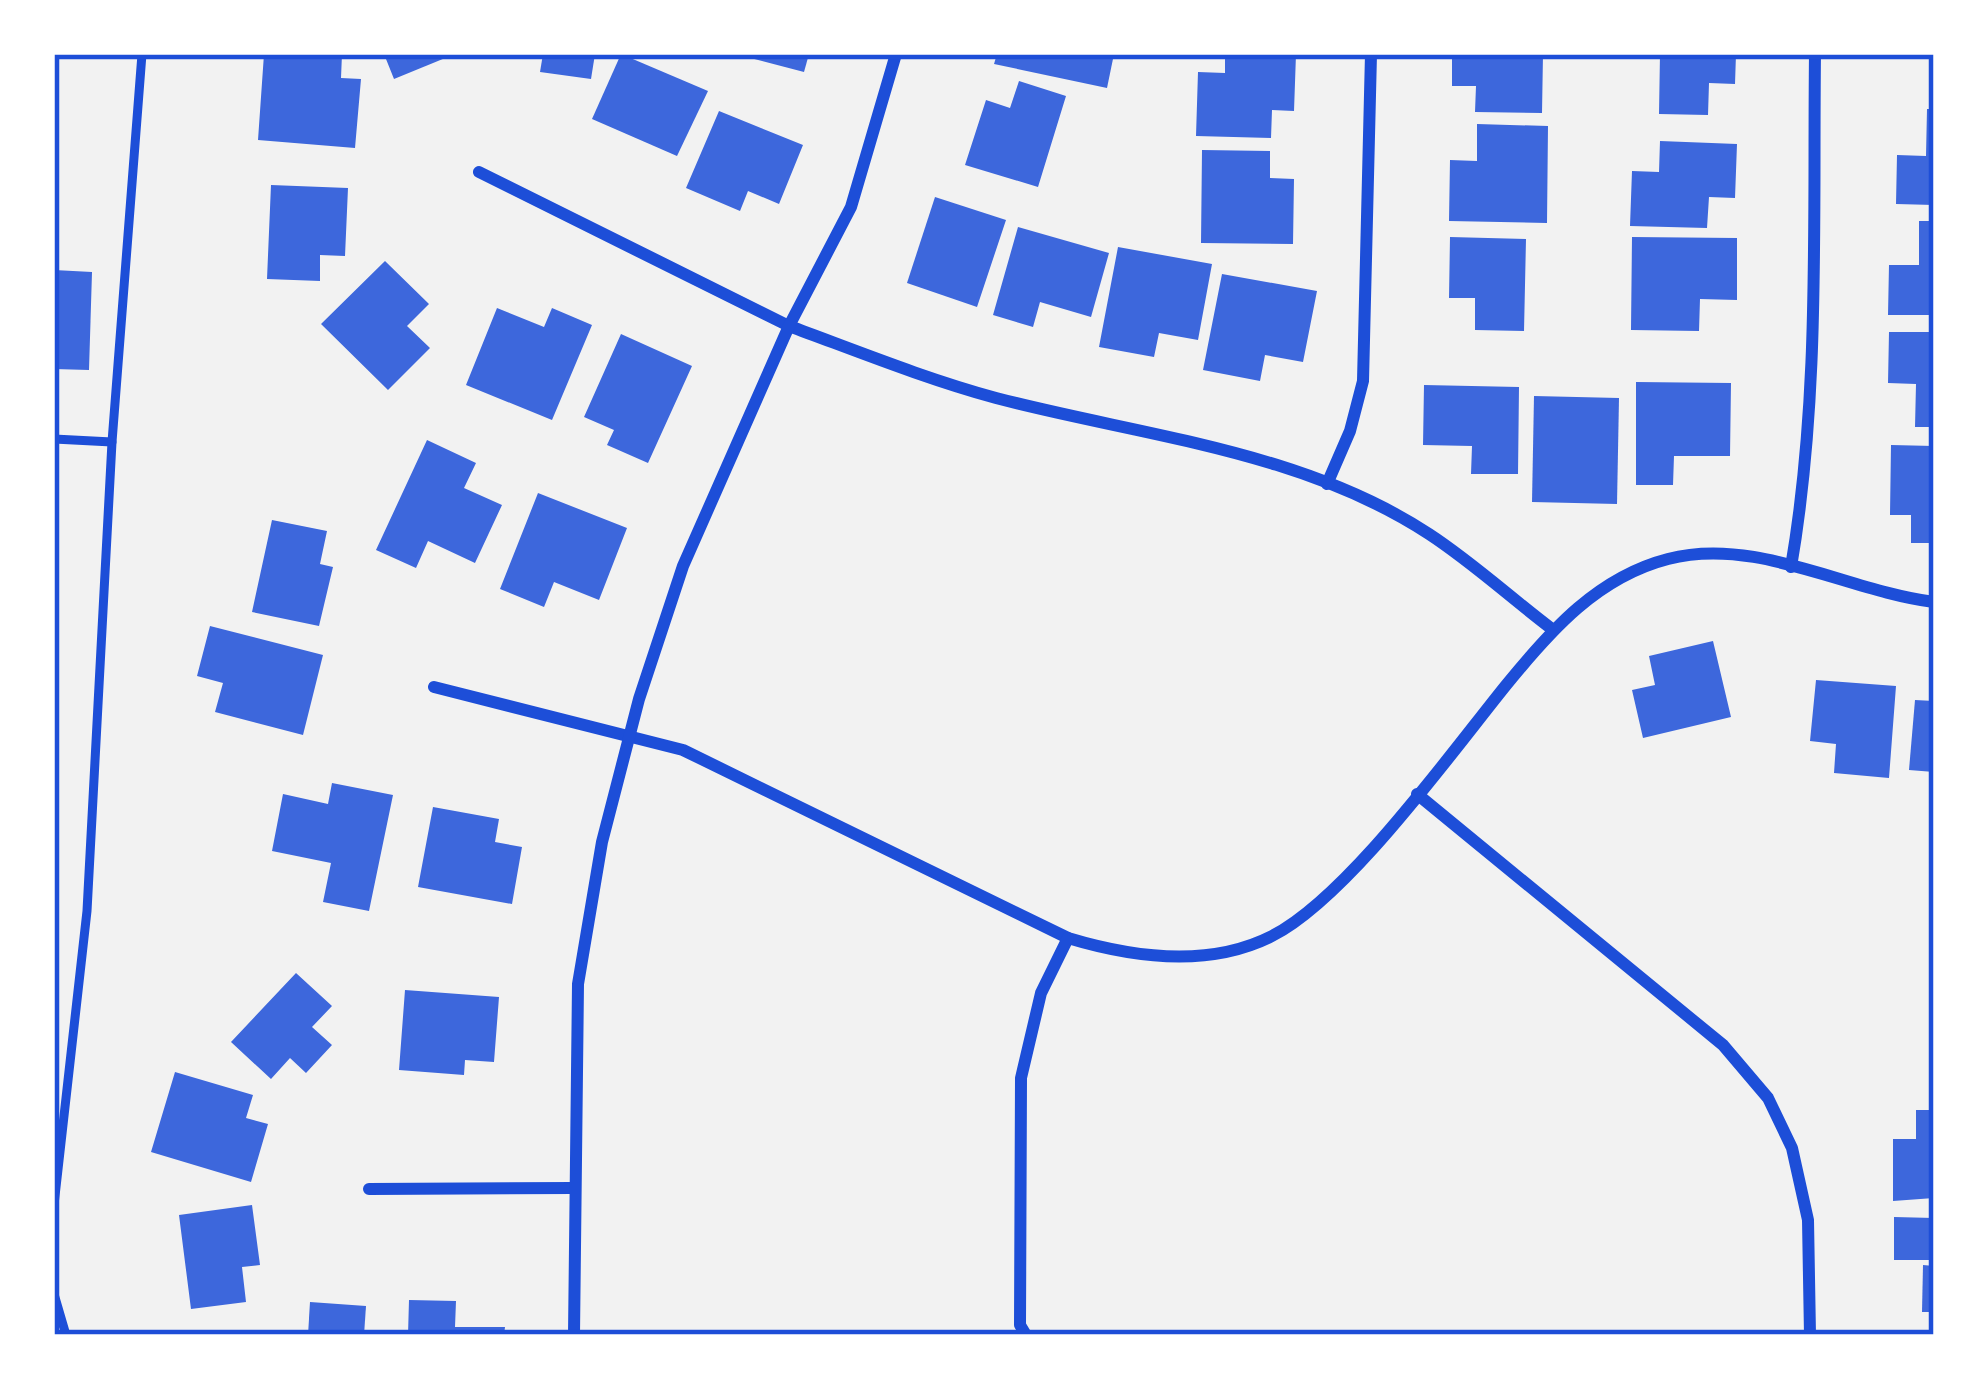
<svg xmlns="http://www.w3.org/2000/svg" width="1988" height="1389" viewBox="0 0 1988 1389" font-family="Inter,sans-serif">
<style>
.building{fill:#3d67dc}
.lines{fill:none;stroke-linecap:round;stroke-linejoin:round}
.service{stroke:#1d4ed8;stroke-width:9}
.minor{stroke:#1d4ed8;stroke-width:12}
.neatline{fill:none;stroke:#1d4ed8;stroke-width:4.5}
</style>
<rect width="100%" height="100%" fill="#f2f2f2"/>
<!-- building -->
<g class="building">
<path d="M 264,54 L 342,54 L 341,78 L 361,79 L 355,148 L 258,140 Z"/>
<path d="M 384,54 L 455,54 L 394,79 Z"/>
<path d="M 543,54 L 595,54 L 591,79 L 540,72 Z"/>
<path d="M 621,54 L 708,91 L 677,156 L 592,119 Z"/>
<path d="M 735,54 L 809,54 L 804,72 Z"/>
<path d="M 997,54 L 1114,54 L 1107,88 L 994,64 Z"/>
<path d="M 1225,54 L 1296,54 L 1294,111 L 1272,110 L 1271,138 L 1196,136 L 1198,72 L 1225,73 Z"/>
<path d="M 1452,54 L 1543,54 L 1542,113 L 1475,112 L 1476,86 L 1452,86 Z"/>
<path d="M 1660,54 L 1736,54 L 1735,84 L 1709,83 L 1708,115 L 1659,114 Z"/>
<path d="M 1019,81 L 1066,96 L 1038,187 L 965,165 L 986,100 L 1010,108 Z"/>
<path d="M 1927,109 L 1934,109 L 1934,205 L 1896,204 L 1897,155 L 1926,156 Z"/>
<path d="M 719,111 L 803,145 L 779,204 L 748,191 L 740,211 L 686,188 Z"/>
<path d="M 1477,124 L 1548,126 L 1547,223 L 1449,221 L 1450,160 L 1477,161 Z"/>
<path d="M 1660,141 L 1737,144 L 1735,198 L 1709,197 L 1707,228 L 1630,226 L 1632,171 L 1659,172 Z"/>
<path d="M 1202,150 L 1270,151 L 1270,178 L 1294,179 L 1293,244 L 1201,243 Z"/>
<path d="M 271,185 L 348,188 L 345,256 L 320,255 L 320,281 L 267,279 Z"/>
<path d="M 935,197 L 1006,220 L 977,307 L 907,283 Z"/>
<path d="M 1919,221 L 1934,221 L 1934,315 L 1888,315 L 1889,265 L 1919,265 Z"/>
<path d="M 1018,227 L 1109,253 L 1091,317 L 1040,302 L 1033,327 L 993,315 Z"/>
<path d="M 1450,237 L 1526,239 L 1524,331 L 1475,330 L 1475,298 L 1449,298 Z"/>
<path d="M 1632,237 L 1737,238 L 1737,300 L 1700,299 L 1699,331 L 1631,330 Z"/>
<path d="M 1118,247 L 1212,264 L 1198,340 L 1159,333 L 1154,357 L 1099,347 Z"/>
<path d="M 385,261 L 429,304 L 407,326 L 430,348 L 388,390 L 321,324 Z"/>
<path d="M 54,270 L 92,272 L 89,370 L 54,369 Z"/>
<path d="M 1222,274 L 1317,291 L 1303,362 L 1265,355 L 1260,381 L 1203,370 Z"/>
<path d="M 497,308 L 544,327 L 552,308 L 592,325 L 552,420 L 466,385 Z"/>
<path d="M 1889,332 L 1934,332 L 1934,427 L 1915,427 L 1916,384 L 1888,383 Z"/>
<path d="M 621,334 L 692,366 L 648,463 L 607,445 L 614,430 L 584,417 Z"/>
<path d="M 1636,382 L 1731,383 L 1730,456 L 1674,456 L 1673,485 L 1636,485 Z"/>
<path d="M 1424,385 L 1519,387 L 1518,474 L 1471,474 L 1472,446 L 1423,445 Z"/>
<path d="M 1534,396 L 1619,398 L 1617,504 L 1532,502 Z"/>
<path d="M 427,440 L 476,463 L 464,488 L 502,505 L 475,563 L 428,541 L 416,568 L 376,550 Z"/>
<path d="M 1891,445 L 1934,446 L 1934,543 L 1911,543 L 1911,515 L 1890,515 Z"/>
<path d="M 538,493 L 627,528 L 599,600 L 554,582 L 544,607 L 500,589 Z"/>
<path d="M 272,520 L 327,531 L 320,564 L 333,567 L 319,626 L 252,612 Z"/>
<path d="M 210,626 L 323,655 L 303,735 L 215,712 L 223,683 L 197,676 Z"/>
<path d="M 1713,641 L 1731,717 L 1643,738 L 1632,690 L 1655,685 L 1649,656 Z"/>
<path d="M 1816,680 L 1896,686 L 1889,778 L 1834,773 L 1836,744 L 1810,741 Z"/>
<path d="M 1915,700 L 1934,701 L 1934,772 L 1909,770 Z"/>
<path d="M 332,783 L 393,795 L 369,911 L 323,902 L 331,863 L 272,851 L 283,794 L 328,804 Z"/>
<path d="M 433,807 L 499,819 L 495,842 L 522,847 L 512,904 L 418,887 Z"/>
<path d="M 296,973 L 332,1006 L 312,1027 L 332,1045 L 306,1073 L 290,1058 L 271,1079 L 231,1042 Z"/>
<path d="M 405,990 L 499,997 L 494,1062 L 465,1060 L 464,1075 L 399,1070 Z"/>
<path d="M 175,1072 L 253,1095 L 246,1118 L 268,1124 L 251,1182 L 151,1152 Z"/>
<path d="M 1916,1110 L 1934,1110 L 1934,1198 L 1893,1201 L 1893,1139 L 1916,1139 Z"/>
<path d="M 252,1205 L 260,1265 L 242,1267 L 246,1302 L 191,1309 L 179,1215 Z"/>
<path d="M 1894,1217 L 1934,1218 L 1934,1260 L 1894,1260 Z"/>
<path d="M 1923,1265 L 1934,1266 L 1934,1312 L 1922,1312 Z"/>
<path d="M 409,1300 L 456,1301 L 455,1327 L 505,1327 L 504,1335 L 408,1335 Z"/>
<path d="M 310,1302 L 366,1306 L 364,1335 L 308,1335 Z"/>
</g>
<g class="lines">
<!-- service -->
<g class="service">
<path d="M 54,439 L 112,442"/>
<path d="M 54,1205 L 87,911 L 112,442 L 142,54"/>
<path d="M 54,1294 L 66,1335"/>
</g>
<!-- minor -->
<g class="minor">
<path d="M 479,172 L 789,326 C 857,351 926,379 996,398 C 1141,436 1301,450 1429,534 C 1472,562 1511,598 1552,629"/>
<path d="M 1327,484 L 1350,431 L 1363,381 L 1371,54"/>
<path d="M 1791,567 C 1820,399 1813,225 1815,54"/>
<path d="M 434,687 L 683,750 L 1068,938 C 1131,957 1209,968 1272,936 C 1347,898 1451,753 1507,684 C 1551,630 1598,577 1668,559 C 1756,536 1847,591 1934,602"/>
<path d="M 1417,794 L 1723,1045 L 1768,1098 L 1792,1148 L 1808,1220 L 1810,1335"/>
<path d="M 369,1189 L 573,1188"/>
<path d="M 574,1335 L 578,984 L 602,842 L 639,699 L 683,566 L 789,326 L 851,207 L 896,54"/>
<path d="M 1026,1335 L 1020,1325 L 1021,1078 L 1041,993 L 1068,938"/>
</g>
</g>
<!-- border -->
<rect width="1988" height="1389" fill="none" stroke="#ffffff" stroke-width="114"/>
<rect x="57" y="57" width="1874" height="1275" class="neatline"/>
</svg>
